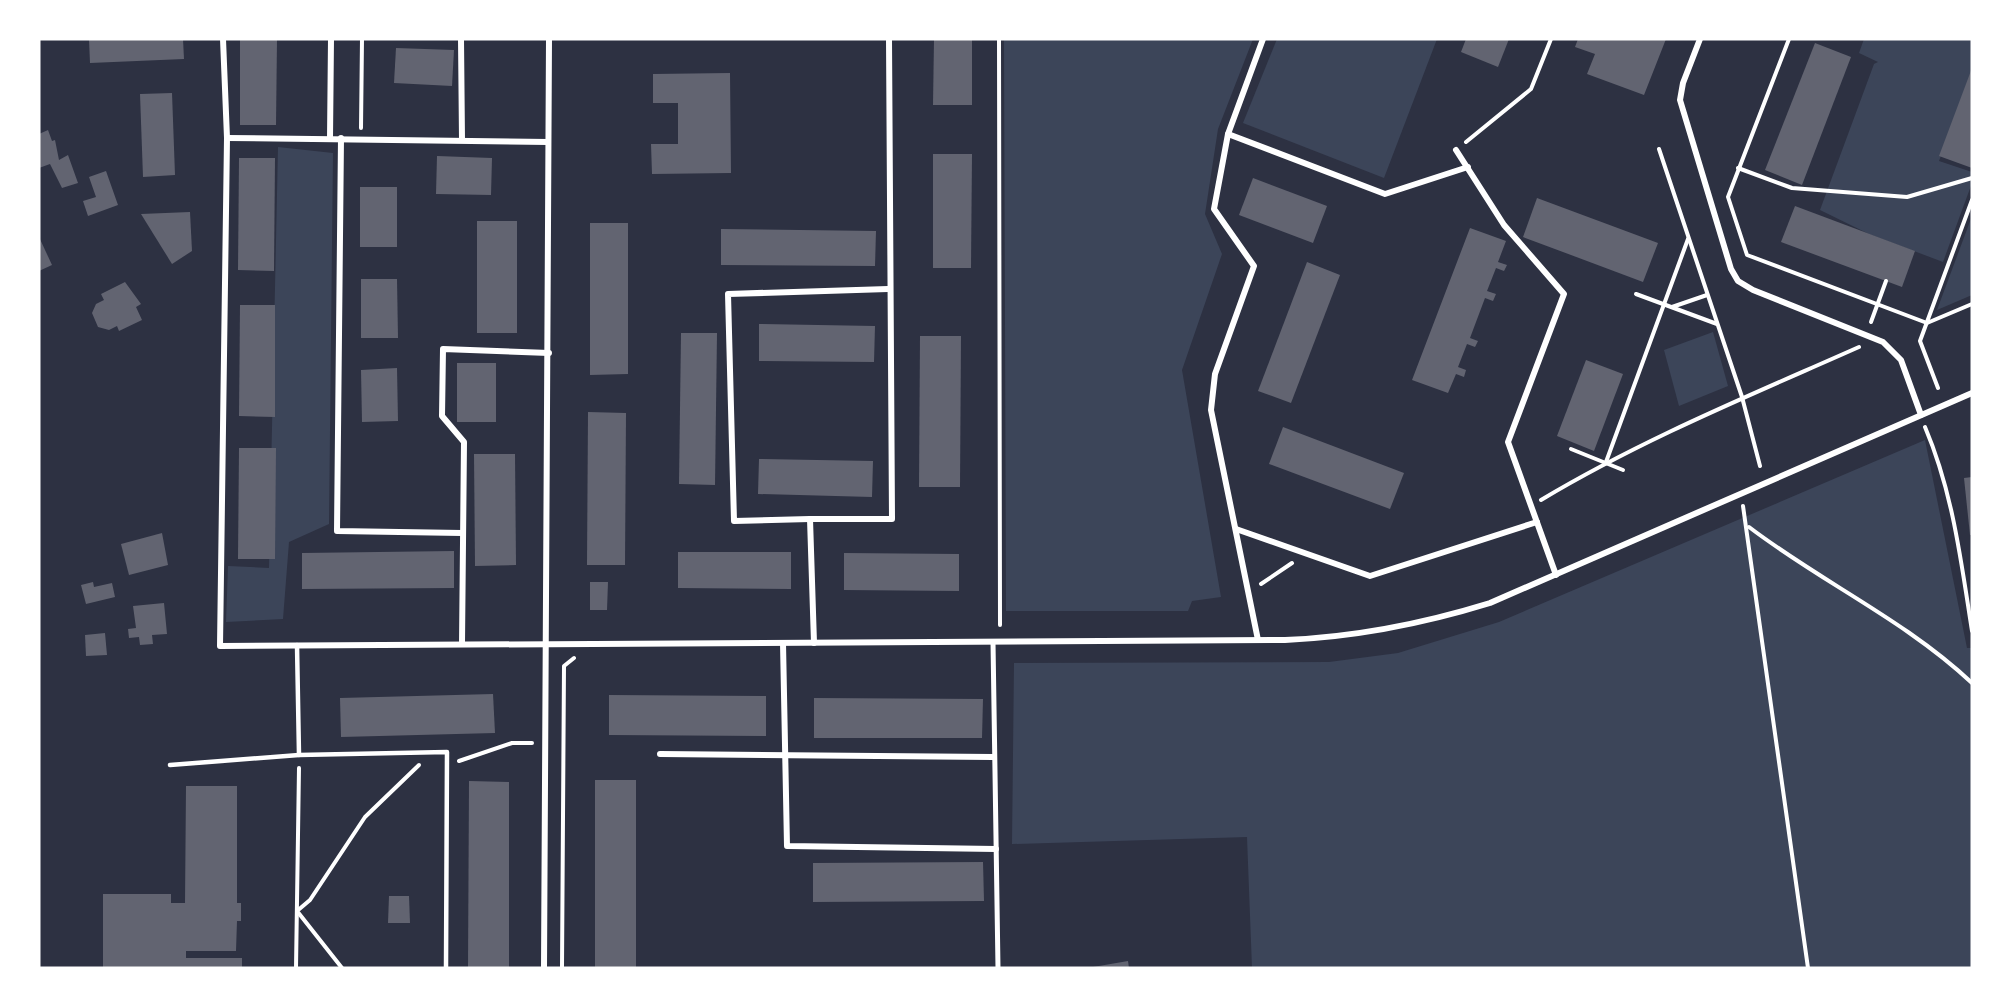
<svg xmlns="http://www.w3.org/2000/svg" width="2011" height="1007" viewBox="0 0 2011 1007" font-family="'Alegreya Sans',sans-serif">
<style>
.green{fill:#3c4559}
.building{fill:#626471}
.lines{fill:none;stroke-linecap:round;stroke-linejoin:round}
.path{stroke:#fff;stroke-width:4}
.service{stroke:#fff;stroke-width:4.5}
.pedestrian{stroke:#fff;stroke-width:5}
.minor{stroke:#fff;stroke-width:6}
</style>
<rect width="100%" height="100%" fill="#2d3142"/>
<!-- green -->
<g class="green">
<path d="M 1004,39 L 1253,39 L 1218,129 L 1205,214 L 1222,254 L 1182,370 L 1221,597 L 1192,601 L 1188,611 L 1006,611 Z"/>
<path d="M 1277,39 L 1437,39 L 1384,178 L 1243,123 Z"/>
<path d="M 1864,39 L 1972,39 L 1972,71 L 1939,161 L 1972,172 L 1972,183 L 1943,262 L 1869,234 L 1820,210 L 1874,64 L 1878,62 L 1859,53 Z"/>
<path d="M 278,147 L 333,153 L 329,524 L 289,542 L 283,619 L 226,622 L 228,566 L 269,568 Z"/>
<path d="M 1972,216 L 1972,295 L 1937,310 Z"/>
<path d="M 1713,332 L 1728,386 L 1679,406 L 1664,350 Z"/>
<path d="M 1925,440 L 1967,648 L 1972,648 L 1972,968 L 1252,968 L 1247,837 L 1012,844 L 1014,663 L 1329,662 L 1398,653 L 1499,622 Z"/>
</g>
<!-- building -->
<g class="building">
<path d="M 89,39 L 183,39 L 184,59 L 90,63 Z"/>
<path d="M 240,39 L 277,39 L 276,125 L 240,125 Z"/>
<path d="M 934,39 L 972,39 L 972,105 L 933,105 Z"/>
<path d="M 1466,39 L 1509,39 L 1498,67 L 1461,52 Z"/>
<path d="M 1578,39 L 1666,39 L 1644,95 L 1587,74 L 1595,54 L 1575,47 Z"/>
<path d="M 1815,43 L 1851,57 L 1802,185 L 1765,170 Z"/>
<path d="M 396,48 L 454,50 L 452,86 L 394,83 Z"/>
<path d="M 1972,68 L 1972,168 L 1939,156 Z"/>
<path d="M 730,73 L 731,173 L 652,174 L 651,144 L 678,144 L 678,103 L 653,103 L 653,74 Z"/>
<path d="M 172,93 L 175,175 L 143,177 L 140,94 Z"/>
<path d="M 48,130 L 52,141 L 55,140 L 59,160 L 68,155 L 78,183 L 62,188 L 50,164 L 39,168 L 39,134 Z"/>
<path d="M 933,154 L 972,154 L 971,268 L 933,268 Z"/>
<path d="M 437,156 L 492,158 L 491,195 L 436,194 Z"/>
<path d="M 239,158 L 275,158 L 274,271 L 238,270 Z"/>
<path d="M 106,171 L 118,205 L 88,216 L 83,201 L 96,197 L 89,177 Z"/>
<path d="M 1253,178 L 1327,206 L 1313,243 L 1239,215 Z"/>
<rect x="360" y="187" width="37" height="60"/>
<path d="M 1537,198 L 1658,243 L 1643,282 L 1523,237 Z"/>
<path d="M 1795,206 L 1915,251 L 1902,287 L 1781,242 Z"/>
<path d="M 190,212 L 192,251 L 172,264 L 141,214 Z"/>
<rect x="477" y="221" width="40" height="112"/>
<path d="M 590,223 L 628,223 L 628,374 L 590,375 Z"/>
<path d="M 1470,228 L 1506,241 L 1498,262 L 1507,265 L 1504,271 L 1496,268 L 1487,291 L 1496,294 L 1493,301 L 1485,298 L 1470,338 L 1478,341 L 1475,347 L 1467,344 L 1458,367 L 1466,370 L 1464,377 L 1456,374 L 1448,393 L 1412,380 Z"/>
<path d="M 721,229 L 876,231 L 875,266 L 721,265 Z"/>
<path d="M 39,237 L 52,265 L 39,271 Z"/>
<path d="M 1307,262 L 1340,275 L 1291,403 L 1258,391 Z"/>
<path d="M 361,279 L 397,279 L 398,338 L 361,338 Z"/>
<path d="M 125,282 L 141,304 L 136,307 L 142,320 L 119,331 L 117,326 L 109,330 L 98,327 L 92,313 L 96,304 L 104,300 L 101,294 Z"/>
<path d="M 240,305 L 275,305 L 275,417 L 239,416 Z"/>
<path d="M 759,324 L 875,326 L 874,362 L 759,361 Z"/>
<path d="M 681,333 L 717,333 L 715,485 L 679,484 Z"/>
<path d="M 920,336 L 961,336 L 960,487 L 919,487 Z"/>
<path d="M 1586,360 L 1623,374 L 1594,451 L 1557,436 Z"/>
<rect x="457" y="363" width="39" height="59"/>
<path d="M 397,368 L 398,421 L 362,422 L 361,370 Z"/>
<path d="M 588,412 L 626,413 L 625,565 L 587,565 Z"/>
<path d="M 1283,427 L 1404,473 L 1390,509 L 1269,464 Z"/>
<path d="M 239,448 L 276,448 L 275,559 L 238,559 Z"/>
<path d="M 474,454 L 515,454 L 516,565 L 475,566 Z"/>
<path d="M 759,459 L 873,461 L 872,497 L 758,494 Z"/>
<path d="M 1972,477 L 1972,535 L 1970,535 L 1964,478 Z"/>
<path d="M 162,533 L 168,565 L 129,575 L 121,544 Z"/>
<path d="M 454,551 L 454,588 L 302,589 L 302,553 Z"/>
<path d="M 678,552 L 791,552 L 791,589 L 678,588 Z"/>
<path d="M 844,553 L 959,554 L 959,591 L 844,590 Z"/>
<path d="M 93,582 L 94,587 L 112,583 L 115,597 L 86,604 L 81,585 Z"/>
<path d="M 590,582 L 608,582 L 607,610 L 590,610 Z"/>
<path d="M 164,603 L 167,634 L 152,635 L 153,644 L 140,645 L 139,637 L 129,638 L 128,629 L 136,628 L 133,606 Z"/>
<path d="M 105,633 L 107,655 L 86,656 L 85,635 Z"/>
<path d="M 493,694 L 495,733 L 341,737 L 340,698 Z"/>
<path d="M 609,695 L 766,696 L 766,736 L 609,735 Z"/>
<path d="M 814,698 L 983,699 L 982,738 L 814,738 Z"/>
<rect x="595" y="780" width="41" height="188"/>
<path d="M 469,781 L 509,782 L 509,968 L 468,968 Z"/>
<path d="M 186,786 L 237,786 L 237,903 L 241,903 L 241,921 L 237,921 L 236,951 L 186,951 L 186,958 L 242,958 L 242,968 L 103,968 L 103,894 L 171,894 L 171,903 L 185,903 Z"/>
<path d="M 983,862 L 984,901 L 813,902 L 813,863 Z"/>
<path d="M 389,896 L 409,896 L 410,923 L 388,923 Z"/>
<path d="M 1128,961 L 1129,968 L 1093,968 L 1093,967 Z"/>
</g>
<g class="lines">
<!-- path -->
<g class="path">
<path d="M 999,39 L 1000,625"/>
<path d="M 1789,39 L 1728,197 L 1747,255 L 1927,323 L 1972,304"/>
<path d="M 361,128 L 362,39"/>
<path d="M 1466,142 L 1531,89 L 1551,39"/>
<path d="M 1659,149 L 1742,397 L 1760,466"/>
<path d="M 1738,168 L 1792,188 L 1907,197 L 1972,178"/>
<path d="M 1636,294 L 1717,324"/>
<path d="M 1672,307 L 1707,295"/>
<path d="M 1871,322 L 1886,281"/>
<path d="M 1938,388 L 1920,341 L 1972,200"/>
<path d="M 1925,427 C 1953,493 1961,561 1972,631"/>
<path d="M 1571,449 L 1623,470"/>
<path d="M 1606,462 L 1688,239"/>
<path d="M 1541,500 C 1643,439 1751,395 1859,347"/>
<path d="M 1743,506 L 1808,968"/>
<path d="M 1749,527 C 1821,582 1905,620 1972,683"/>
<path d="M 1261,584 L 1292,563"/>
<path d="M 459,761 L 512,743 L 532,743"/>
<path d="M 296,968 L 299,768"/>
<path d="M 342,968 L 297,911 L 310,900 L 365,817 L 419,765"/>
<path d="M 562,968 L 564,666 L 574,658"/>
</g>
<!-- service -->
<g class="service">
<path d="M 297,645 L 299,755"/>
<path d="M 170,765 L 299,755 L 447,752 L 446,968"/>
</g>
<!-- pedestrian -->
<path class="pedestrian" d="M 993,642 L 998,968"/>
<!-- minor -->
<g class="minor">
<path d="M 223,39 L 227,138 L 220,646 L 1285,640 C 1356,637 1422,624 1490,603 L 1972,393"/>
<path d="M 461,39 L 462,140"/>
<path d="M 1700,39 L 1683,83 L 1680,100 L 1731,269 L 1738,281 L 1753,290 L 1883,342 L 1901,360 L 1921,415"/>
<path d="M 1228,134 L 1385,194 L 1468,167"/>
<path d="M 227,138 L 548,142"/>
<path d="M 330,138 L 331,39"/>
<path d="M 341,138 L 337,531 L 462,533"/>
<path d="M 1456,150 L 1504,225 L 1564,294 L 1508,442 L 1556,575"/>
<path d="M 810,519 L 734,521 L 728,294 L 888,289"/>
<path d="M 1236,529 L 1370,576 L 1537,522"/>
<path d="M 1258,640 L 1211,410 L 1215,374 L 1254,266 L 1214,209 L 1228,134 L 1263,39"/>
<path d="M 783,643 L 787,846 L 996,849"/>
<path d="M 814,643 L 810,519 L 892,519 L 889,39"/>
<path d="M 462,644 L 464,442 L 442,416 L 443,349 L 549,353"/>
<path d="M 660,754 L 993,757"/>
<path d="M 544,968 L 549,39"/>
</g>
</g>
<!-- border -->
<rect width="2011" height="1007" fill="none" stroke="#ffffff" stroke-width="81"/>
</svg>
